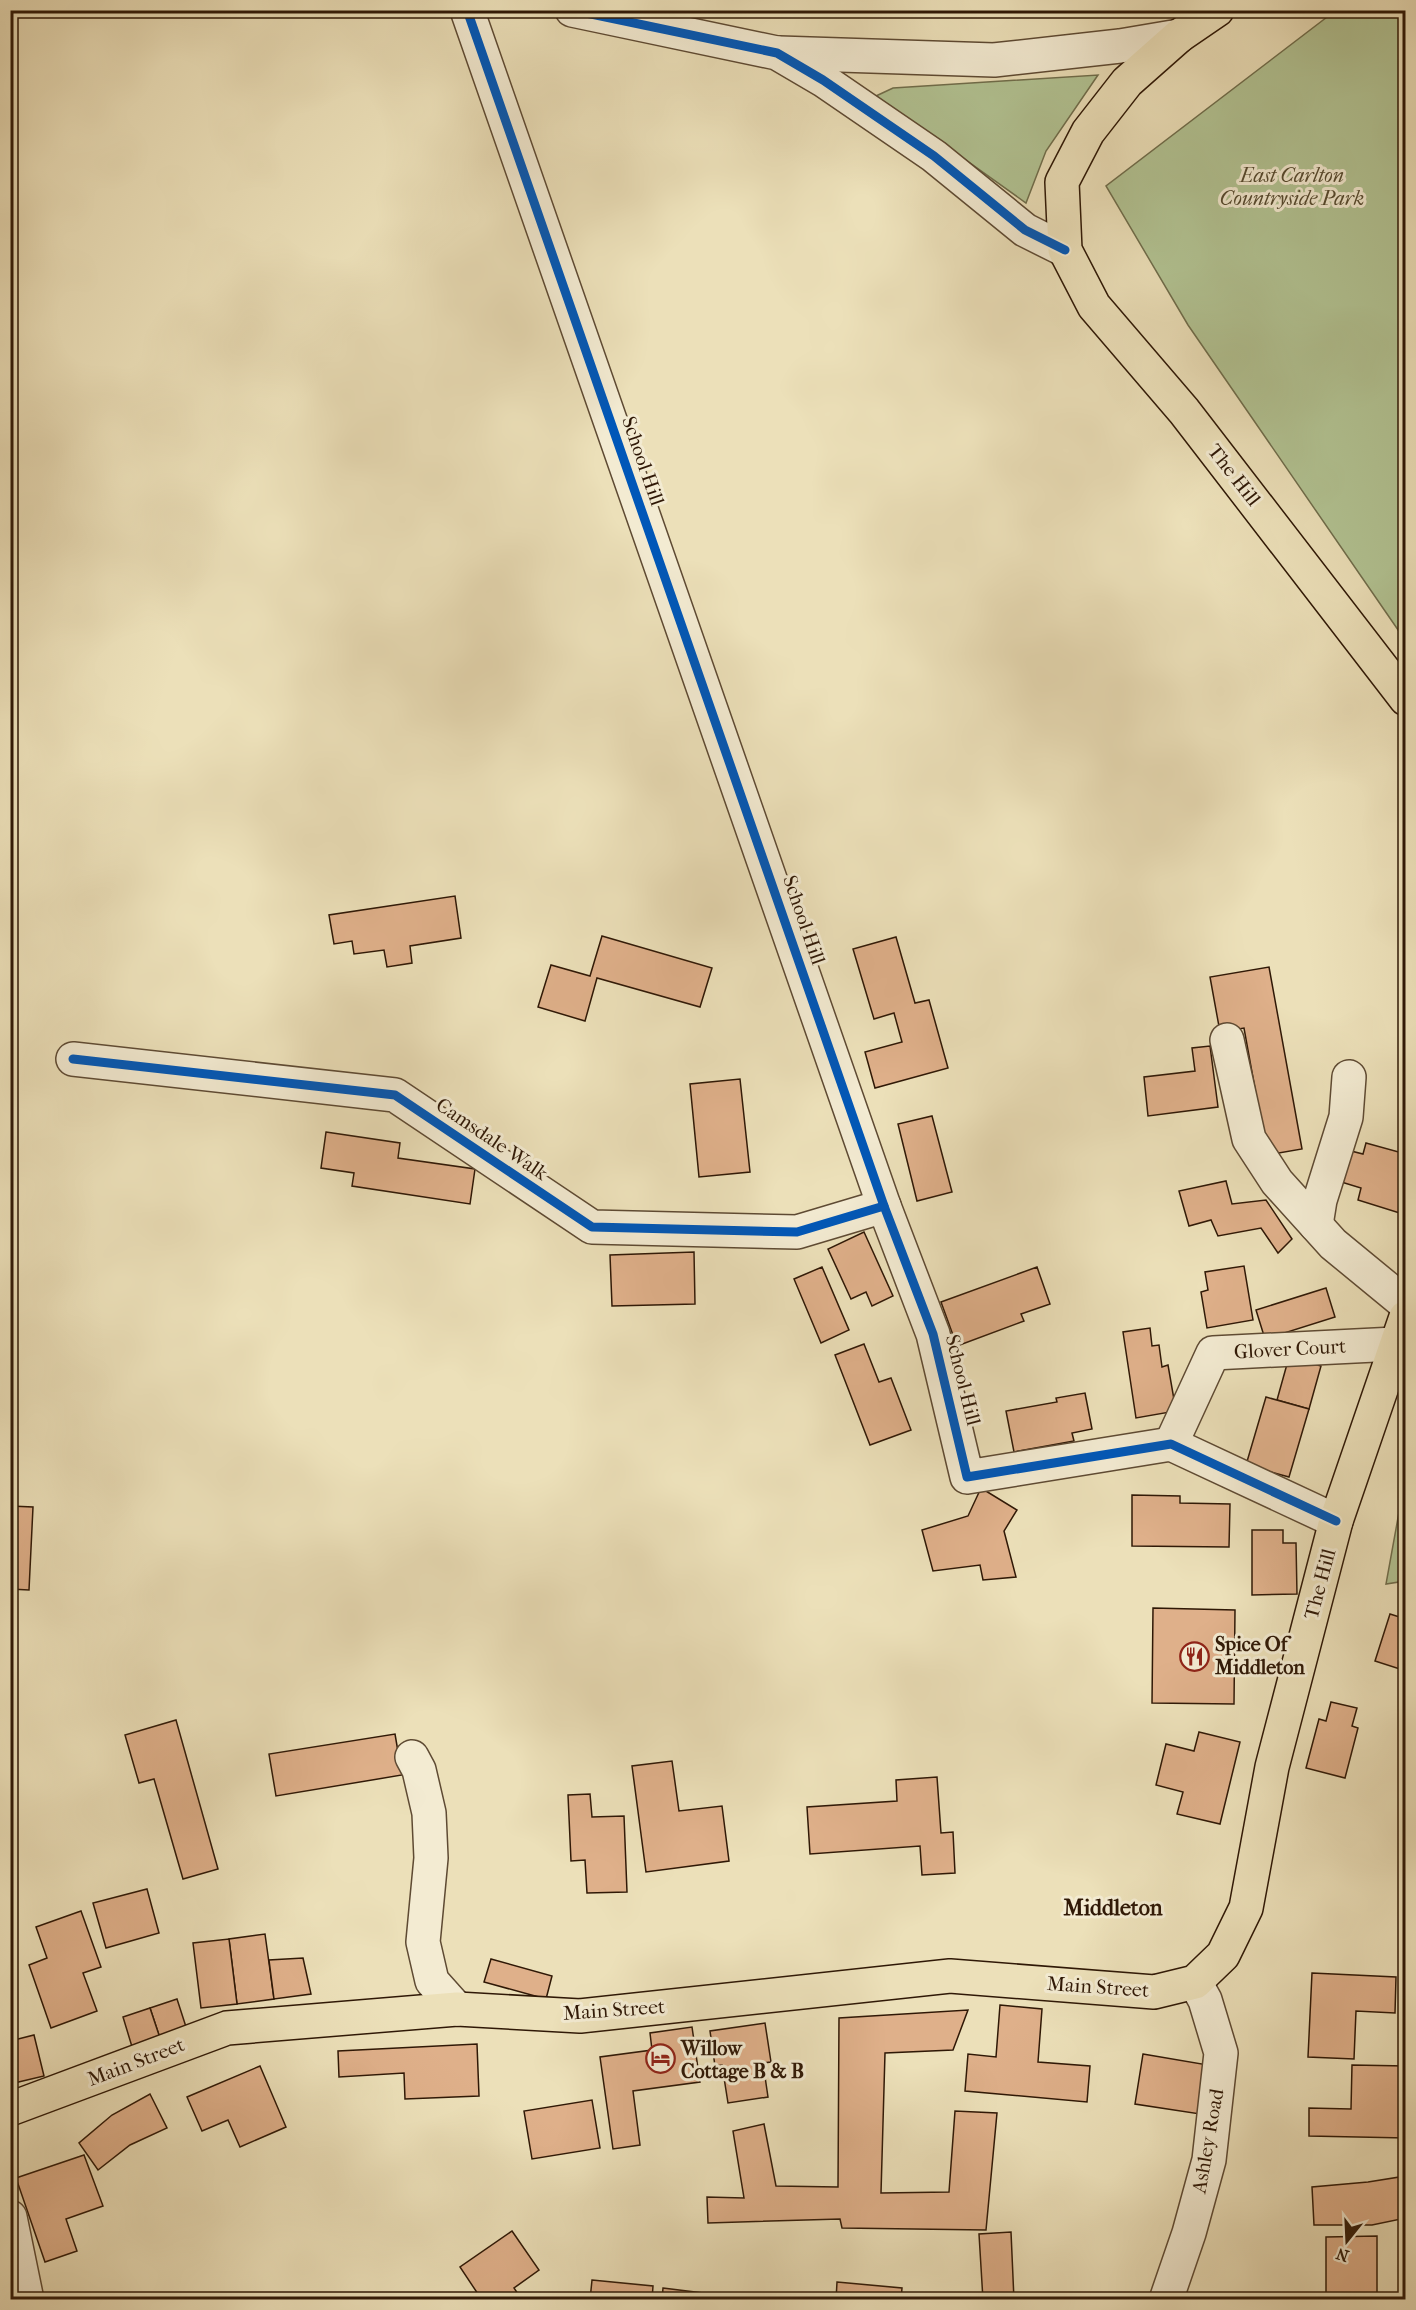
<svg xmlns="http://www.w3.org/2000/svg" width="1416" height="2310" viewBox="0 0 1416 2310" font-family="'IM FELL French Canon',serif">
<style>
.green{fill:#b2c393;stroke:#706e4c;stroke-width:1.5}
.building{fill:#dfb08a;stroke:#2f1806;stroke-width:1.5}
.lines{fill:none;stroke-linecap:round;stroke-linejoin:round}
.minor-casing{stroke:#5e4a33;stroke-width:36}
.major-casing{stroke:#2f1806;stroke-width:36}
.minor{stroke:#f3ebd2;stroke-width:33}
.major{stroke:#ece0b9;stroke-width:33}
.cycleway-casing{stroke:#f3ebd2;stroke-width:13}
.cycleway{stroke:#0057b8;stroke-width:9}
.labels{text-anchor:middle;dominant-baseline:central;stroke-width:6;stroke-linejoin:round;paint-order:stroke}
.park-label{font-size:20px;font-style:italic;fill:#564b30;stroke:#f3ebd2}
.street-label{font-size:20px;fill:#2f1806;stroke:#f3ebd2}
.poi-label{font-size:20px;font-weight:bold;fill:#2f1806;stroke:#f3ebd2;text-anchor:start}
.quarter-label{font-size:22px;font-weight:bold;fill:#2f1806;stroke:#f3ebd2}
</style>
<rect width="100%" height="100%" fill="#ece0b9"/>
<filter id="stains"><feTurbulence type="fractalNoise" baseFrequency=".00333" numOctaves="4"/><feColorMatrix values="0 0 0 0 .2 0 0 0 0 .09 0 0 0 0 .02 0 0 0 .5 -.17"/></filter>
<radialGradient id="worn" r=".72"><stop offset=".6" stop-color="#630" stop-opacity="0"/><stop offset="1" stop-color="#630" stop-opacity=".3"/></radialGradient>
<!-- green -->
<g class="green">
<path d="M 1335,11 L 1405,11 L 1405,640 L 1188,325 L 1106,186 Z"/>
<path d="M 1098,75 L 1046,151 L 1026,203 L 876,96 L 893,88 Z"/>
<path d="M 1405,1479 L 1405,1581 L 1386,1584 Z"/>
</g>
<!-- building -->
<g class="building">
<path d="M 455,896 L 461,938 L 410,946 L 412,963 L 387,967 L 384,950 L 354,954 L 352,941 L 334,944 L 329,915 Z"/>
<path d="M 602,936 L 712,968 L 700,1007 L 597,978 L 585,1021 L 538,1007 L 551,965 L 590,976 Z"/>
<path d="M 896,937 L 915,1003 L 929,1000 L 948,1068 L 875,1088 L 865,1052 L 902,1042 L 894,1013 L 874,1019 L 853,949 Z"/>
<path d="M 1269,967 L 1302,1149 L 1267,1155 L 1244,1028 L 1220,1032 L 1210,977 Z"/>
<path d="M 1210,1046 L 1218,1107 L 1148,1116 L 1144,1077 L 1195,1071 L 1192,1048 Z"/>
<path d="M 740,1079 L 750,1172 L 699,1177 L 690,1084 Z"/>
<path d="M 932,1116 L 952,1192 L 917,1201 L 898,1124 Z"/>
<path d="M 326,1132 L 400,1143 L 398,1158 L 475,1169 L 470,1204 L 352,1186 L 354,1173 L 321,1168 Z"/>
<path d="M 1366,1143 L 1406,1154 L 1406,1215 L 1358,1200 L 1361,1188 L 1338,1181 L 1347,1150 L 1363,1154 Z"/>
<path d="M 1226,1181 L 1232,1204 L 1266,1200 L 1292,1239 L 1278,1253 L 1261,1228 L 1218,1236 L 1211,1220 L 1189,1226 L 1179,1191 Z"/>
<path d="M 864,1232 L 893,1296 L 872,1306 L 866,1292 L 851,1299 L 828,1249 Z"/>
<path d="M 694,1252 L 695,1304 L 612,1306 L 610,1255 Z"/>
<path d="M 1244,1266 L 1253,1320 L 1207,1328 L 1201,1292 L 1208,1290 L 1205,1272 Z"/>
<path d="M 822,1267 L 849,1330 L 821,1343 L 794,1279 Z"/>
<path d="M 1037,1267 L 1050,1304 L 1021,1314 L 1024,1321 L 957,1346 L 941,1302 Z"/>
<path d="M 1326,1288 L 1335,1317 L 1265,1339 L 1256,1310 Z"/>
<path d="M 1150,1328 L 1152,1346 L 1159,1345 L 1162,1367 L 1168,1365 L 1176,1411 L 1136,1418 L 1123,1332 Z"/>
<path d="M 864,1344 L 879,1382 L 891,1378 L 911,1430 L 870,1445 L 835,1355 Z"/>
<path d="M 1289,1357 L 1321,1366 L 1309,1409 L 1277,1400 Z"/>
<path d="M 1085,1393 L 1092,1429 L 1072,1433 L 1074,1441 L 1014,1452 L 1006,1411 L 1057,1402 L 1056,1398 Z"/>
<path d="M 1266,1397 L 1309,1409 L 1289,1477 L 1246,1465 Z"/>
<path d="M 981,1488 L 1017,1510 L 1004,1531 L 1016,1577 L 983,1580 L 980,1565 L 933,1571 L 922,1530 L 968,1516 Z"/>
<path d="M 1132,1495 L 1180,1496 L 1180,1503 L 1230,1504 L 1229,1547 L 1132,1546 Z"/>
<path d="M 10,1506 L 33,1507 L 29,1590 L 10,1589 Z"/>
<path d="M 1252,1530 L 1283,1530 L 1283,1543 L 1296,1543 L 1297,1594 L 1252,1595 Z"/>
<path d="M 1153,1608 L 1235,1610 L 1234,1704 L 1152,1703 Z"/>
<path d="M 1390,1614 L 1406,1619 L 1406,1671 L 1375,1661 Z"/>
<path d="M 1331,1702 L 1357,1708 L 1352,1726 L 1358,1728 L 1345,1778 L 1306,1768 L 1319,1719 L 1326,1721 Z"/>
<path d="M 176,1720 L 218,1869 L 183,1879 L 154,1779 L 139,1783 L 125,1735 Z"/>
<path d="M 1199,1732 L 1240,1742 L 1220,1824 L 1177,1814 L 1183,1792 L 1156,1785 L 1166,1744 L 1194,1751 Z"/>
<path d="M 395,1734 L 402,1775 L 276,1796 L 269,1754 Z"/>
<path d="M 672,1761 L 679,1811 L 722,1806 L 729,1861 L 646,1872 L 632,1766 Z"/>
<path d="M 937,1777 L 941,1833 L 953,1832 L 955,1873 L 922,1875 L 920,1846 L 810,1854 L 807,1807 L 897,1801 L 896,1780 Z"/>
<path d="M 590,1794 L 592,1817 L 624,1816 L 627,1892 L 587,1893 L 585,1860 L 571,1861 L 568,1795 Z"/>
<path d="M 147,1889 L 159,1933 L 106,1948 L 93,1903 Z"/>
<path d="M 81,1911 L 101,1967 L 83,1973 L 97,2011 L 51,2028 L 29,1965 L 47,1958 L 36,1927 Z"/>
<path d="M 265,1934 L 274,1999 L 237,2004 L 229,1939 Z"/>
<path d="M 229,1939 L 237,2004 L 201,2008 L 193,1943 Z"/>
<path d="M 303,1958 L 311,1994 L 274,1999 L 269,1960 Z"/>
<path d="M 491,1959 L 552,1976 L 546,1999 L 484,1982 Z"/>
<path d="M 1312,1973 L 1396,1977 L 1395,2013 L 1356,2011 L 1354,2059 L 1308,2057 Z"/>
<path d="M 177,1999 L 188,2033 L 161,2041 L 150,2008 Z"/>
<path d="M 1000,2005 L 1042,2009 L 1038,2062 L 1090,2066 L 1087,2102 L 965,2091 L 968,2054 L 996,2057 Z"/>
<path d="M 150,2008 L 161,2041 L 133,2050 L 123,2017 Z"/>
<path d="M 968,2010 L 953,2050 L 885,2053 L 881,2193 L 949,2192 L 955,2111 L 997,2113 L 986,2230 L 842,2228 L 840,2219 L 708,2223 L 707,2197 L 744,2198 L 733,2131 L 764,2124 L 776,2186 L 838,2187 L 839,2018 Z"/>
<path d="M 765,2023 L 771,2062 L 763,2063 L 768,2097 L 728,2103 L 722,2065 L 715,2066 L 710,2031 Z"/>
<path d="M 692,2027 L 700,2082 L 633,2091 L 640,2145 L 613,2149 L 600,2057 L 652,2050 L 650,2033 Z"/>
<path d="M 34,2035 L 44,2076 L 10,2084 L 10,2041 Z"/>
<path d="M 477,2044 L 479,2096 L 405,2099 L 404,2073 L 339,2077 L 338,2051 Z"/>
<path d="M 1143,2054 L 1208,2065 L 1200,2114 L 1135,2104 Z"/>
<path d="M 1352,2065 L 1406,2066 L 1406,2138 L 1309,2136 L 1309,2108 L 1351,2109 Z"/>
<path d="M 260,2066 L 286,2127 L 240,2147 L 228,2120 L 202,2131 L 187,2097 Z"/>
<path d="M 150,2094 L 167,2128 L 130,2145 L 98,2170 L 79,2143 L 112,2115 Z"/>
<path d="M 592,2100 L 600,2148 L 532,2159 L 524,2111 Z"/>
<path d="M 84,2155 L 103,2206 L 66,2219 L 77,2251 L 45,2262 L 16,2178 Z"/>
<path d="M 1406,2176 L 1406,2218 L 1372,2225 L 1314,2225 L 1312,2187 L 1368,2182 Z"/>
<path d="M 512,2231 L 539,2270 L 514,2288 L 522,2300 L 482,2300 L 460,2267 Z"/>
<path d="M 1011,2232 L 1014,2300 L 983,2300 L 979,2234 Z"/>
<path d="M 1377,2236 L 1377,2300 L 1326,2300 L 1326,2237 Z"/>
<path d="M 592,2280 L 653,2286 L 652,2300 L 590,2300 Z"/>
<path d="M 837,2282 L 902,2288 L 901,2300 L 836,2300 Z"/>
<path d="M 663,2288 L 719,2295 L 719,2300 L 662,2300 Z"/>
</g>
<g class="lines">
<defs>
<g id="minor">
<path d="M 467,10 L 884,1206 L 933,1334 L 967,1477 L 1171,1444 L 1336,1521"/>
<path d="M 572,10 L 777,53 L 823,80 L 934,156 L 1025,230 L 1065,250"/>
<path d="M 779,53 L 994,60 L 1120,46 L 1179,36"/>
<path d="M 1227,1040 L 1249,1139 L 1277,1182 L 1333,1244 L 1406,1304"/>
<path d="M 73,1059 L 395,1095 L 592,1227 L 797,1232 L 884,1206"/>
<path d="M 1316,1225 L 1320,1200 L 1346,1117 L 1349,1077"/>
<path d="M 1171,1444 L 1213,1353 L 1395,1344"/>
<path d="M 412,1757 L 419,1770 L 429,1813 L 431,1858 L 423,1942 L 432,1981 L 457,2009"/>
<path d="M 10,2217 L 27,2300"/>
<path d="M 1166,2300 L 1189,2233 L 1209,2160 L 1221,2053 L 1205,2000 L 1195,1982"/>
</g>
<g id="major">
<path d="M 1217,10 L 1179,36 L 1127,82 L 1088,132 L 1062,182 L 1065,250 L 1094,306 L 1184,411 L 1406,699"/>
<path d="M 10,2109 L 227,2028 L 457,2009 L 580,2016 L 950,1976 L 1154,1992 L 1195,1982 L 1223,1955 L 1246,1908 L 1272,1767 L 1336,1521 L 1406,1317"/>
</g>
</defs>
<!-- minor casing -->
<use href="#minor" class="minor-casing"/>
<!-- major casing -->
<use href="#major" class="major-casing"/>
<!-- minor -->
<use href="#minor" class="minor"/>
<!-- major -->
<use href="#major" class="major"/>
<defs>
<g id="cycleway">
<path d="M 467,10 L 884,1206 L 933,1334 L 967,1477 L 1171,1444 L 1336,1521"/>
<path d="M 572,10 L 777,53 L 823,80 L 934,156 L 1025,230 L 1065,250"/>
<path d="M 73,1059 L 395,1095 L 592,1227 L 797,1232 L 884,1206"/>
</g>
</defs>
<!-- cycleway casing -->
<use href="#cycleway" class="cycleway-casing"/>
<!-- cycleway -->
<use href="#cycleway" class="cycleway"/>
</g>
<!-- icons -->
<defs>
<symbol id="restaurant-ring" viewBox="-11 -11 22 22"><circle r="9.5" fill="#f3ebd2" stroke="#8f2418" stroke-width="1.5"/><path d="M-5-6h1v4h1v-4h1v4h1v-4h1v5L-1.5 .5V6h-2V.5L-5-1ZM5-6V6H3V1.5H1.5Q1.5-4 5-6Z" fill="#8f2418"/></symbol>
<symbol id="hotel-ring" viewBox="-11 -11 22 22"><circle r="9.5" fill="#f3ebd2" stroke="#8f2418" stroke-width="1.5"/><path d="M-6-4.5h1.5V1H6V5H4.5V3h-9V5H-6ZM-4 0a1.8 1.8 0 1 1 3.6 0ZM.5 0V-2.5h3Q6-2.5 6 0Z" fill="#8f2418"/></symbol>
</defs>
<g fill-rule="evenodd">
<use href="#restaurant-ring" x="1178" y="1640" width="33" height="33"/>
<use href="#hotel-ring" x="644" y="2042" width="33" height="33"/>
</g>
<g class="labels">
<!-- park labels -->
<g class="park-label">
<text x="1292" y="175">East Carlton<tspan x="1292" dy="23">Countryside Park</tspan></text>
</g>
<!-- street labels -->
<g class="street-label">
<text transform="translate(643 461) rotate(71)">School Hill</text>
<text transform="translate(1234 475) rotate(52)">The Hill</text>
<text transform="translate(804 920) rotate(71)">School Hill</text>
<text transform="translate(492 1139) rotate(34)">Camsdale Walk</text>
<text transform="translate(1290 1349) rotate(-3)">Glover Court</text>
<text transform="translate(963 1380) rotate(76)">School Hill</text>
<text transform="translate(1320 1584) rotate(-75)">The Hill</text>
<text transform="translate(1098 1987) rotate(4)">Main Street</text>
<text transform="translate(614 2010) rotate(-4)">Main Street</text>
<text transform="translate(136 2062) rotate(-21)">Main Street</text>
<text transform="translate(1208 2141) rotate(-80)">Ashley Road</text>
</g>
<!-- poi labels -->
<g class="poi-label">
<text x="1215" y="1644">Spice Of<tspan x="1215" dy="23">Middleton</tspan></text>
<text x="681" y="2048">Willow<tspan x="681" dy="23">Cottage B &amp; B</tspan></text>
</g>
<!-- quarter labels -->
<g class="quarter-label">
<text x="1113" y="1908">Middleton</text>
</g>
</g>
<!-- margin -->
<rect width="1416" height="2310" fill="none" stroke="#ece0b9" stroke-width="36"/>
<rect x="12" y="12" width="1392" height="2286" fill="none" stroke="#2f1806" stroke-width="3"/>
<rect x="18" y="18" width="1380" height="2274" fill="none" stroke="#2f1806" stroke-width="1.5"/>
<!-- north arrow -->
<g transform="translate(1347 2241) rotate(198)" stroke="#f3ebd2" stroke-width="4.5" paint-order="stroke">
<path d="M0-4.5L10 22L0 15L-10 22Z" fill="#2f1806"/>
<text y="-9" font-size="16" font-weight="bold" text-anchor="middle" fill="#2f1806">N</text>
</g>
<rect width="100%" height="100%" filter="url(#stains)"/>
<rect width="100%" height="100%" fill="url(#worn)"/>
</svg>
